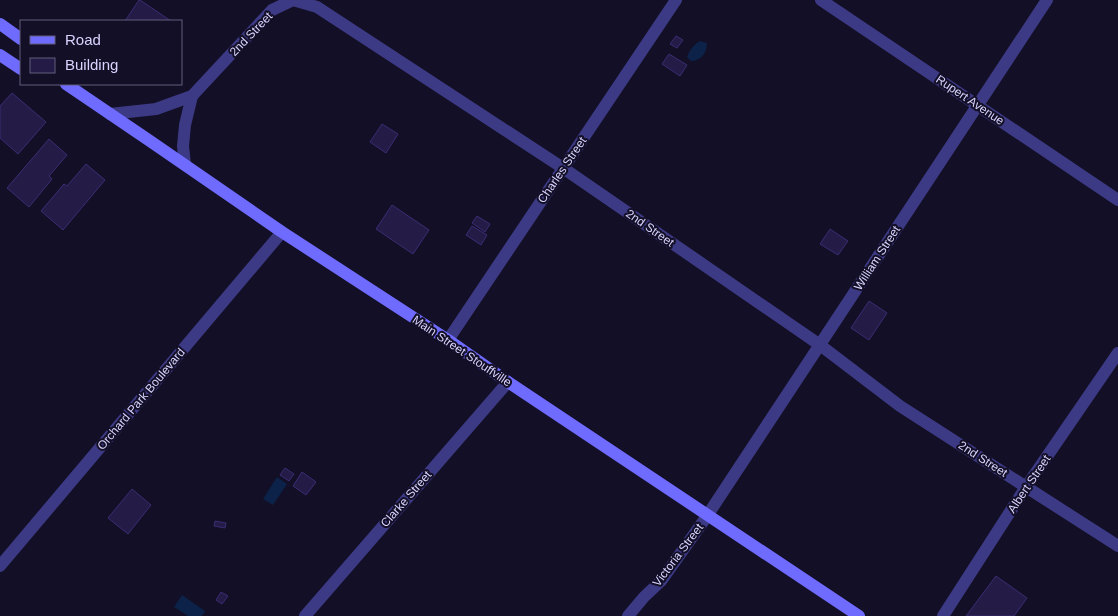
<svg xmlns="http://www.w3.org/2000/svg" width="1118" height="616" viewBox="0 0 1118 616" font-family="Helvetica,sans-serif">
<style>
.water{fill:#0c2248}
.building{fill:#241b47;stroke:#3b2d73}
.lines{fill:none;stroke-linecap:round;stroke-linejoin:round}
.minor{stroke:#3d3a85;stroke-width:12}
.secondary{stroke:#6f6bff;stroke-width:12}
.labels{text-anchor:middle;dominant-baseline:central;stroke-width:4;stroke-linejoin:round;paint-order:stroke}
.street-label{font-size:12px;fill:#d9d4ff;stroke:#130f26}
</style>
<rect width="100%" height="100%" fill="#130f26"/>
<!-- water -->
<g class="water">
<path d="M 700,41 L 707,43 C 707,53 701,61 691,61 L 687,57 C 688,52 695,43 700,41 Z"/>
<path d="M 277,477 L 287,484 L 273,505 L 263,499 Z"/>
<path d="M 182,595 L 205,611 L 202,616 L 188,616 L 174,607 Z"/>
</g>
<!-- building -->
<g class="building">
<path d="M 139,0 L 140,0 L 171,21 L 125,21 Z"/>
<path d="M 676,36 L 683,40 L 677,48 L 670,44 Z"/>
<path d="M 669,54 L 687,65 L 680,76 L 662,64 Z"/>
<path d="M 12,93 L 46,122 L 18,154 L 0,138 L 0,106 Z"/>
<path d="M 382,124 L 398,134 L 386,153 L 370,142 Z"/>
<path d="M 49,139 L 67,155 L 49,176 L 52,179 L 29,207 L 7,188 Z"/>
<path d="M 86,164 L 105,180 L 63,230 L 41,211 L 64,184 L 67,186 Z"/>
<path d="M 392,205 L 429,230 L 413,254 L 376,229 Z"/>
<path d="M 477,216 L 490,224 L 485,232 L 472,223 Z"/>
<path d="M 472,226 L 487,235 L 481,245 L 466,235 Z"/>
<path d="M 830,229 L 848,241 L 838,255 L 820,244 Z"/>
<path d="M 869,301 L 887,313 L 869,340 L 851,328 Z"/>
<path d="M 285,468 L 294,474 L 289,481 L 280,475 Z"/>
<path d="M 302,472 L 316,482 L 306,495 L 293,486 Z"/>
<path d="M 132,489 L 151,505 L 128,534 L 108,518 Z"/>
<path d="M 215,521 L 226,523 L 225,528 L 214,526 Z"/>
<path d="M 996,576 L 1027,598 L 1014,616 L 966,616 Z"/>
<path d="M 221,592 L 228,596 L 222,604 L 216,600 Z"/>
</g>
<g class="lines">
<!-- minor -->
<g class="minor">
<path d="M 821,0 L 1118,200"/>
<path d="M 110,114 L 156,109 L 192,96 L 272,10 L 293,0 L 317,7 L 563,168 L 820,345 L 900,406 L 1118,546"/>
<path d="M 185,165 L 183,146 L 185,125 L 192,96"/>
<path d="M 448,340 L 676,0"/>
<path d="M 0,566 L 282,232"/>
<path d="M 305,616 L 508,382"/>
<path d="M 628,616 L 644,597 L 661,581 L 707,516 L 1047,0"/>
<path d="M 943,616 L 1026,487 L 1118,353"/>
</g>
<!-- secondary -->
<g class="secondary">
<path d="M 0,24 L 21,39"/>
<path d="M 0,55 L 21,69"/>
<path d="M 66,84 L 150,141 L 282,232 L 448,340 L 508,382 L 859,616"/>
</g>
</g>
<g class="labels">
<!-- street labels -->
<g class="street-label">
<text transform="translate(251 34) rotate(-46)">2nd Street</text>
<text transform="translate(970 100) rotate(34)">Rupert Avenue</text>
<text transform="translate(562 170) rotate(-56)">Charles Street</text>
<text transform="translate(650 228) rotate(35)">2nd Street</text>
<text transform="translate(877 258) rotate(-57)">William Street</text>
<text transform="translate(462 351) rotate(34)">Main Street Stouffville</text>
<text transform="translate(141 399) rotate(-50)">Orchard Park Boulevard</text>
<text transform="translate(983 459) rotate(33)">2nd Street</text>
<text transform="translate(1029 484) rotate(-56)">Albert Street</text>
<text transform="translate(406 499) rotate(-49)">Clarke Street</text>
<text transform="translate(678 555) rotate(-53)">Victoria Street</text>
</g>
</g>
<!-- legend -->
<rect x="20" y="20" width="162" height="65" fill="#130f26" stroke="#625e7d"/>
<rect x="30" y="36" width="25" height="8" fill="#6f6bff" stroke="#625e7d"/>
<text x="65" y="45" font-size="15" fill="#d9d4ff">Road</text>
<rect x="30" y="58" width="25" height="15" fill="#241b47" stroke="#625e7d"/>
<text x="65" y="70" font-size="15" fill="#d9d4ff">Building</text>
</svg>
